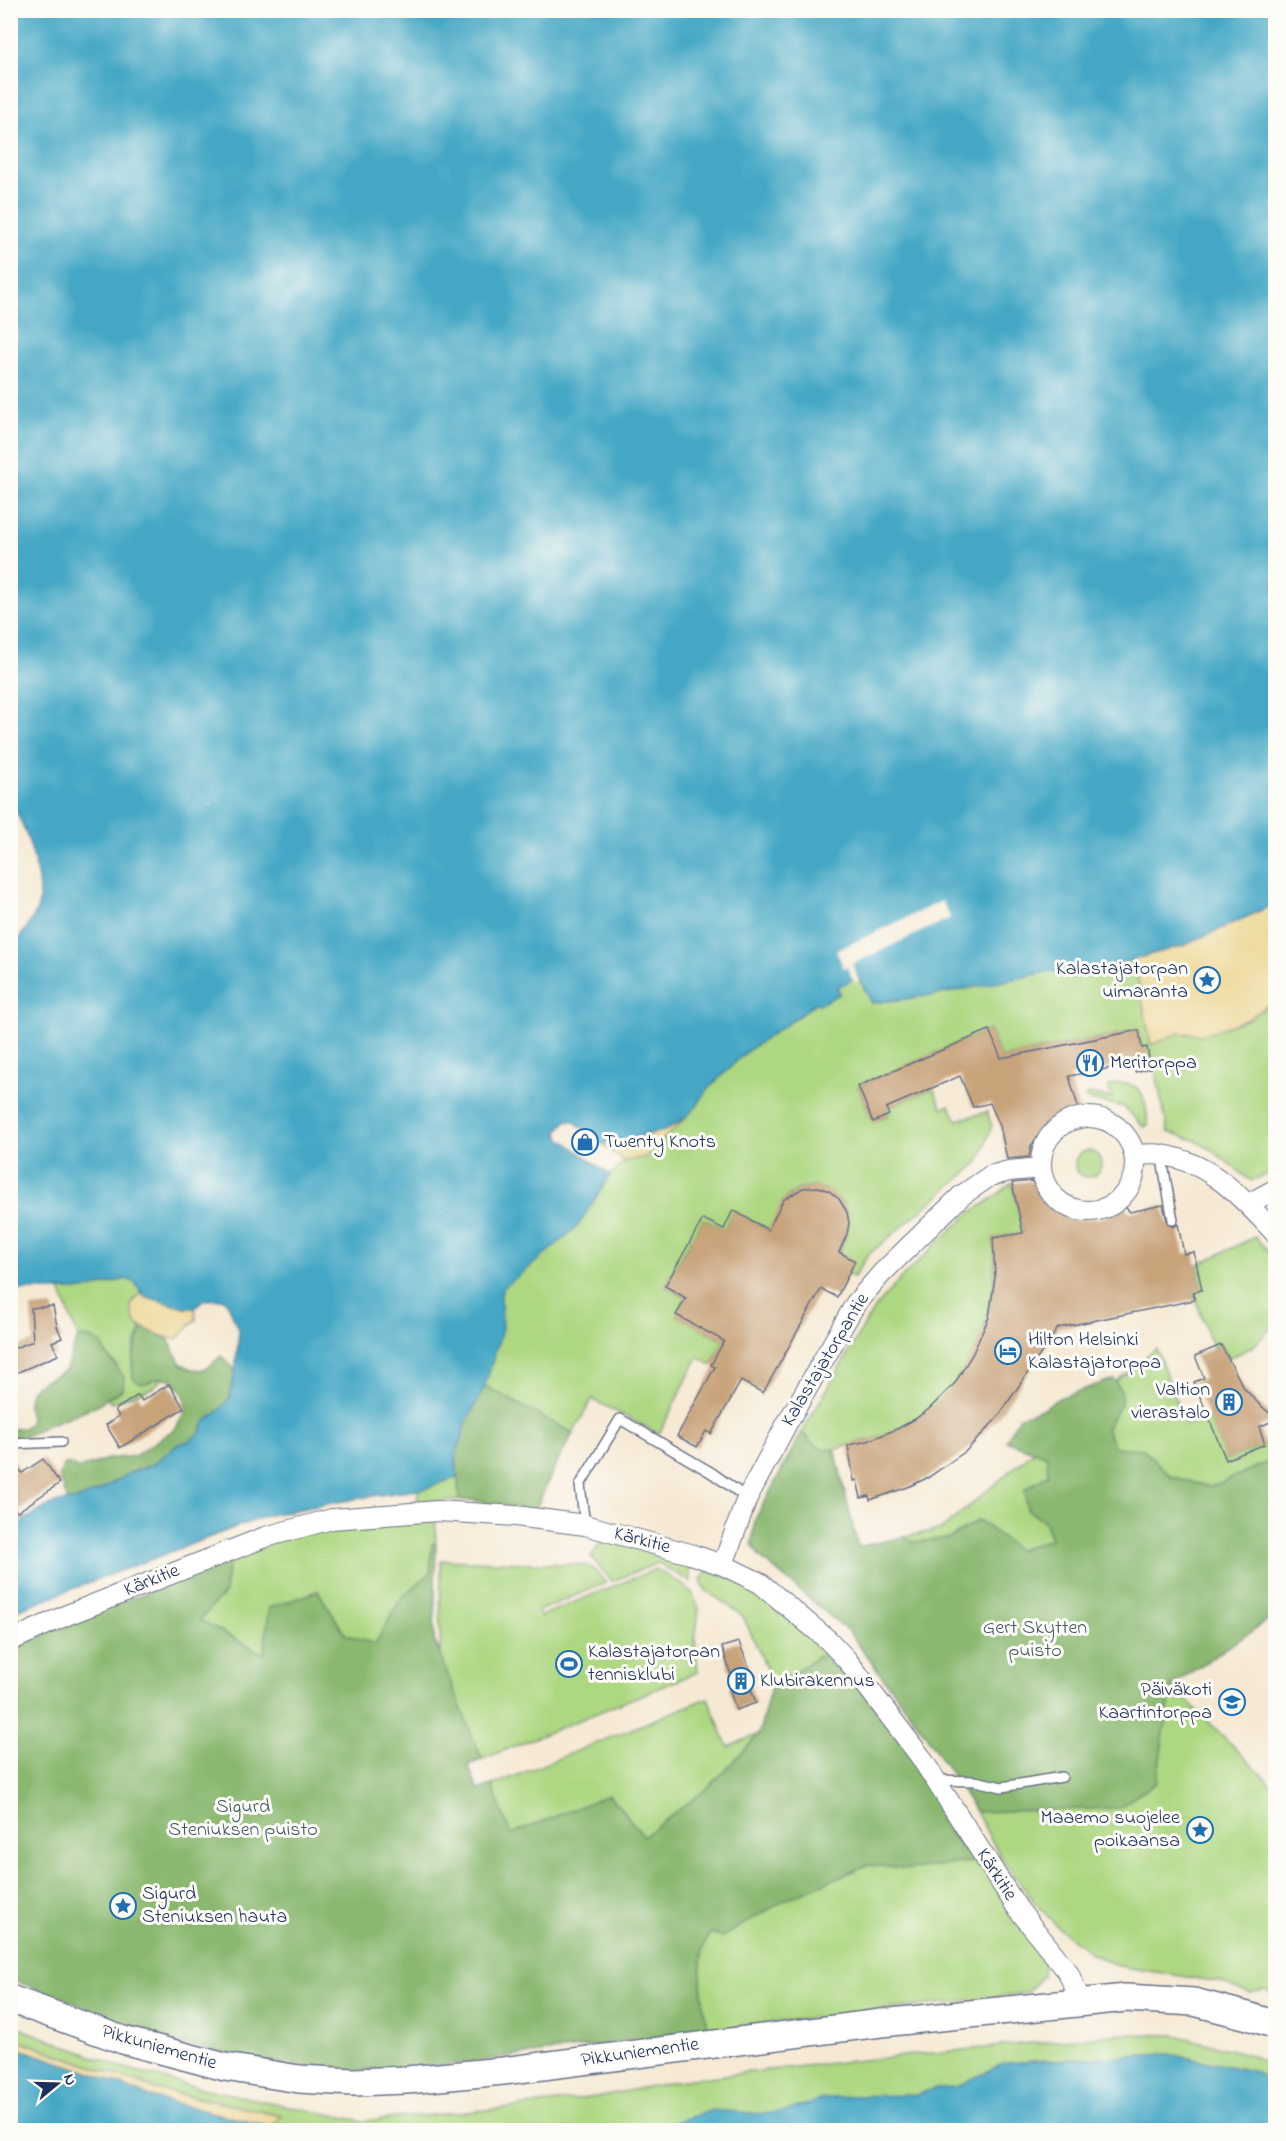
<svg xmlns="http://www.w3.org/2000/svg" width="1286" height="2141" viewBox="0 0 1286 2141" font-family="'Indie Flower',sans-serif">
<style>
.green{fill:#aed782;stroke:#648370;stroke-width:1.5}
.forest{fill:#8ab870;stroke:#527467;stroke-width:1.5}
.sand{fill:#eeda9e;stroke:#84847e;stroke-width:1.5}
.water{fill:#45a7c5;stroke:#306b92;stroke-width:1.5}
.pier{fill:#f6e9d4}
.building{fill:#c8a37a}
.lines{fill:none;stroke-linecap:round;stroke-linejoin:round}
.lane-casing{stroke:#687087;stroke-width:12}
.street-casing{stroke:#687087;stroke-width:22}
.secondary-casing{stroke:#687087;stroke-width:30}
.lane{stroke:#fff;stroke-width:9}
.street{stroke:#fff;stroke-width:20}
.secondary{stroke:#fff;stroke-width:27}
.labels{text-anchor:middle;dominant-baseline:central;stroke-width:6;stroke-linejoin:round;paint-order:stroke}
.poi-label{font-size:20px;fill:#1b2f5e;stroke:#fdfcf7;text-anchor:start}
.street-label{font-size:20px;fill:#1b2f5e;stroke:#fdfcf7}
.park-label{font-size:20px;fill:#405967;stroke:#fdfcf7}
</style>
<rect width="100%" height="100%" fill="#fdfcf7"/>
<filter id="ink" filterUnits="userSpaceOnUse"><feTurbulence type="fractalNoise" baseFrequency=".0167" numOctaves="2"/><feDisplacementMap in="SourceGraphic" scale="12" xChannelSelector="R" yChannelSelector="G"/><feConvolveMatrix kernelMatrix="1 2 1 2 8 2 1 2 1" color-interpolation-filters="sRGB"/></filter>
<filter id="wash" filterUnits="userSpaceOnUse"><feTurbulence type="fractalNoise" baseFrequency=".008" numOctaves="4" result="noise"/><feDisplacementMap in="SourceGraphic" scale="24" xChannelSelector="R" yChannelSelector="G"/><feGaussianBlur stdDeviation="1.35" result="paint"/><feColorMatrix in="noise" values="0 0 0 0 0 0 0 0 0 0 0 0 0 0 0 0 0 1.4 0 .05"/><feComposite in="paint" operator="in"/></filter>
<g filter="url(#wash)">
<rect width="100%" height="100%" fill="#f6e9d4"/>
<!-- green -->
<g class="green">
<path d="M 1275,904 L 1276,1047 L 1272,1049 L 1276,1070 L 1275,1171 L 1251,1181 L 1212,1150 L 1194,1140 L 1168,1132 L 1155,1069 L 1151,1068 L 1147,1048 L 1142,1048 L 1138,1030 L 1001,1058 L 989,1030 L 858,1086 L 873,1122 L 889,1115 L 886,1108 L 933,1088 L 942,1108 L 949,1105 L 957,1120 L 987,1112 L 992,1126 L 979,1162 L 868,1255 L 854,1277 L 848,1275 L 839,1252 C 843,1242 849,1233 848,1221 C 846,1197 820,1179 798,1190 C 793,1193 786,1197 783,1201 C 778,1210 776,1223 773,1232 L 733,1211 L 724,1229 L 703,1219 L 665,1286 L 686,1298 L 677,1315 L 724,1341 L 711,1365 L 698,1357 L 659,1434 L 592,1399 L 553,1470 L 535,1511 L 472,1500 L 419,1501 L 417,1498 L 419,1490 L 371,1496 L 268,1515 L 17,1610 L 21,1601 L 482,1212 L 560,1134 L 558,1137 L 610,1175 L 625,1161 L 602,1144 L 644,1134 L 696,1107 L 707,1090 L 746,1052 L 803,1013 L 815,1002 L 840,994 L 837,987 L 858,977 L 872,1003 L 936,995 L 1052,971 L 1073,977 L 1092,975 L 1134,959 L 1185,945 Z"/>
<path d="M 1120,1083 C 1146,1083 1146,1105 1148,1125 L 1144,1127 L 1124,1107 L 1086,1099 L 1086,1095 L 1091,1094 L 1112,1098 L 1108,1086 Z"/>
<circle cx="1088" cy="1164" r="13"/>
<path d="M 1012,1183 L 1023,1233 L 993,1238 C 1001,1315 971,1391 900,1428 C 879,1439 857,1443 835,1449 L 857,1547 L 942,1529 L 1156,1348 L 1186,1426 L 1209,1417 L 1226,1460 L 1265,1444 L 1273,1461 L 1275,1615 L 1172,1685 L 1275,1788 L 1275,1995 L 1265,1990 L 1250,1993 L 1219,1982 L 1118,1966 L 1092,1954 L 1061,1930 L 1035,1903 L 1002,1859 L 976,1812 L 924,1732 L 849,1632 L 760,1557 L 752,1544 L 755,1520 L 802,1432 L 872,1312 L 899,1280 L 952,1229 L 973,1211 L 992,1199 Z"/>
<path d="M 1255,1237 L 1275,1259 L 1275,1326 L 1269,1330 L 1253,1347 L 1229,1358 L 1221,1345 L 1213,1348 L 1193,1292 L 1202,1290 L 1197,1265 Z"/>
<path d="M 127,1279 L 135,1283 L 141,1293 L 133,1300 L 137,1325 L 142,1328 L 134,1349 L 132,1368 L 163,1378 L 152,1388 L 111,1403 L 107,1397 L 123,1389 L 117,1366 L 91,1338 L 78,1337 L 60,1290 L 83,1290 Z"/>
<path d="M 436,1513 L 434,1640 L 440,1653 L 441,1560 L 586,1565 L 595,1570 L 606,1583 L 538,1611 L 540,1616 L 656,1569 L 682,1584 L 692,1593 L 699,1609 L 695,1640 L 698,1672 L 468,1765 L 478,1791 L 708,1698 L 728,1747 L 759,1734 L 771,1687 L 770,1676 L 743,1616 L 704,1589 L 701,1579 L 707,1570 L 748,1585 L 817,1636 L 1044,1956 L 1043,1976 L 1027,1992 L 997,1997 L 720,2029 L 424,2068 L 179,2043 L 11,1979 L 11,1646 L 281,1540 L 328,1526 Z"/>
<path d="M 604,1537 L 688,1566 L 691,1582 L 658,1563 L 612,1581 L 591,1557 Z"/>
<path d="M 11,2025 L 118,2066 L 186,2085 L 362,2121 L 510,2108 L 596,2097 L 683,2080 L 794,2067 L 1122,2034 L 1175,2035 L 1254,2056 L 1275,2070 L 1276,2087 L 1256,2072 L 1169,2054 L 1026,2061 L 1010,2078 L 826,2130 L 272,2130 L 270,2127 L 281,2116 L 156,2089 L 11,2038 Z"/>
</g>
<!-- forest -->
<g class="forest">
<path d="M 142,1328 L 168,1339 L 181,1364 L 192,1369 L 201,1370 L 208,1367 L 221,1356 L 231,1365 L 235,1372 L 230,1397 L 220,1410 L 206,1421 L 199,1434 L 189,1441 L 177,1445 L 153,1464 L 130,1473 L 101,1490 L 77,1500 L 68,1501 L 59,1476 L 64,1464 L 71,1464 L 77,1469 L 108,1459 L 134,1456 L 176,1428 L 186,1410 L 184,1394 L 171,1379 C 166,1379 160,1377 156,1379 C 145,1383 145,1387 133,1379 C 131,1360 136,1345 142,1328 Z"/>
<path d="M 78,1337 L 91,1338 L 102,1343 L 104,1351 L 124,1377 L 123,1389 L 95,1406 L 48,1425 L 16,1441 L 11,1441 L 11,1429 L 23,1428 L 31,1422 C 20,1387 37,1384 65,1371 Z"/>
<path d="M 1114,1379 L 1122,1393 L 1121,1404 L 1106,1429 L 1115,1447 L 1144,1449 L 1170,1476 L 1211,1487 L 1275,1459 L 1275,1615 L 1172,1685 L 1156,1783 L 1118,1808 L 976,1812 L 924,1732 L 849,1632 L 760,1557 L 752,1544 L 755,1520 L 802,1432 C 811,1442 819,1452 834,1449 L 858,1547 L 903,1537 L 914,1542 L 950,1538 L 979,1520 L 1018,1550 L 1051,1539 L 1044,1521 L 1027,1510 L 1025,1489 L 1048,1475 L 1047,1456 L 1006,1441 L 1019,1417 L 1042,1409 L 1059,1398 Z"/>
<path d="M 485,1386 L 573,1433 L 553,1470 L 535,1511 L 472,1500 L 460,1500 L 455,1459 L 466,1423 Z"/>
<path d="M 436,1543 L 434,1641 L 482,1759 L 468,1765 L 478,1790 L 492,1785 L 511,1834 L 609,1795 L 644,1836 L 709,1787 L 759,1734 L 771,1687 L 830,1649 L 915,1756 L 983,1861 L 909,1869 L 867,1865 L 785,1900 L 722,1937 L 710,1933 C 693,1959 704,2001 707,2031 L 424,2068 L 332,2071 L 257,2060 L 179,2043 L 11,1979 L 11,1646 L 229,1560 L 225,1593 L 200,1620 L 264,1654 L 269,1608 L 318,1591 L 345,1634 L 375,1644 L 401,1598 L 430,1573 L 432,1544 Z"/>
</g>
<!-- sand -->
<g class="sand">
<path d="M 1275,904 L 1275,1000 L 1248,1019 L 1202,1035 L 1179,1033 L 1151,1045 L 1134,959 L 1185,945 Z"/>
<path d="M 685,1118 L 646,1157 L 625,1161 L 602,1144 L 664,1131 Z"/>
<path d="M 141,1293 L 144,1296 L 185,1308 L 195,1308 L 196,1320 C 187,1324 185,1336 175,1339 C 170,1340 139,1327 136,1323 C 132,1317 132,1310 131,1304 Z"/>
<path d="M 11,2038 L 156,2089 L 282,2116 L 270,2127 L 150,2097 L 97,2075 L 11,2046 Z"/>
</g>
<!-- water -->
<g class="water">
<path d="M 11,11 L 1275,11 L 1275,904 L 1185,945 L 1134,959 L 1092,975 L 1073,977 L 1052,971 L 936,995 L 872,1003 L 858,977 L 837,987 L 840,994 L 820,1004 L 815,1003 L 803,1013 L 746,1052 L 707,1090 L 696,1107 L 685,1118 L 664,1131 L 602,1144 L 572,1120 L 570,1122 L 567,1120 L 557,1132 L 560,1134 L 558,1136 L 610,1175 L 578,1226 L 530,1267 L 503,1288 L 501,1295 L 502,1330 L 485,1386 L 466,1423 L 455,1459 L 458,1477 L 425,1489 L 371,1496 L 268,1515 L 11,1612 L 11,1533 L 24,1520 L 46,1507 L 58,1502 L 77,1500 L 101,1490 L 130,1473 L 153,1464 L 177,1445 L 189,1441 L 199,1434 L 206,1421 L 220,1410 L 230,1397 L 235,1372 L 239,1332 L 229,1306 L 224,1299 L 204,1300 L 195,1308 L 185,1308 L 144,1296 L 135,1283 L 127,1279 L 83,1290 L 11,1290 L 11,946 L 16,944 C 23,932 33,920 38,907 C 44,887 26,818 10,805 Z"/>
<path d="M 11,2046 L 97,2075 L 150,2097 L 270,2127 L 302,2130 L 11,2130 Z"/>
<path d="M 1169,2054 L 1256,2072 L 1275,2087 L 1275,2130 L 650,2130 L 712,2110 L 764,2114 L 786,2111 L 823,2099 L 850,2096 L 916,2095 L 936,2088 L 956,2087 L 1004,2063 Z"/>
</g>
<!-- pier -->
<path class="pier" d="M 942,901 L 950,918 L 852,964 L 859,981 L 854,982 L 847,967 L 844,968 L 836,951 Z"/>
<g id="blocks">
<!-- building -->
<g class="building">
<path d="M 989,1030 L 1001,1058 L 1139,1030 L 1142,1048 L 1147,1047 L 1151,1068 L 1135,1072 L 1133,1064 L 1069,1076 L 1079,1110 L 1065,1113 L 1044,1128 L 1031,1146 L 1029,1157 L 1007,1159 L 1000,1126 L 990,1103 L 973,1107 L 960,1076 L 886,1108 L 889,1115 L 873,1122 L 858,1086 Z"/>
<path d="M 1032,1181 L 1045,1202 L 1064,1215 L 1076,1219 L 1100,1218 L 1112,1214 L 1123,1205 L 1130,1212 L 1163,1205 L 1168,1224 L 1174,1227 L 1178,1224 L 1184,1254 L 1194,1252 L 1202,1290 L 1193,1292 L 1195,1300 L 1058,1328 L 998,1417 L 966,1451 L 929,1477 L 908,1487 L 870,1500 L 869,1496 L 861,1498 L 857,1480 L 854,1481 L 848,1445 L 868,1441 L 899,1428 L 915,1419 L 929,1409 L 955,1383 L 973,1353 L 989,1317 L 995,1277 L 993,1238 L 1023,1233 L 1012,1183 Z"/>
<path d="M 818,1187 L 829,1191 L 839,1199 L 847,1212 L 849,1223 L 847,1234 L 839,1252 L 855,1261 L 837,1297 L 821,1289 L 763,1393 L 741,1381 L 711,1434 L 706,1431 L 697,1447 L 677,1436 L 715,1367 L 711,1365 L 724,1341 L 676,1315 L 686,1298 L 665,1286 L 703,1219 L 724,1229 L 733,1210 L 768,1230 L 783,1200 L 803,1188 Z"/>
<path d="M 53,1306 L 57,1326 L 62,1338 L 52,1342 L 58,1355 L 16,1373 L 10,1360 L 10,1350 L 33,1341 L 31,1308 Z"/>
<path d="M 1221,1345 L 1244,1388 L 1257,1402 L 1275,1418 L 1275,1420 L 1259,1427 L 1265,1444 L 1226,1460 L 1194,1382 L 1204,1378 L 1195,1356 Z"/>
<path d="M 169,1384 L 184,1408 L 120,1448 L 106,1425 L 119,1416 L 115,1410 L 138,1395 L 142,1401 Z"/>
<path d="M 10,1456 L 22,1473 L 43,1459 L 60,1483 L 17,1512 L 10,1502 Z"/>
<path d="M 739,1642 L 752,1675 L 733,1681 L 722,1647 Z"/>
<path d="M 748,1681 L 756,1703 L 736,1710 L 729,1688 Z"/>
</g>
</g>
</g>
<g filter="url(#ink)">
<use href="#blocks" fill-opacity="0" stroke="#687087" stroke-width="1.5"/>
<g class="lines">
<defs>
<g id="lane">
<path d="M 1161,1154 L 1173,1220"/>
<path d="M 10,1444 L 61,1442"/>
<path d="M 585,1525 L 580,1485 L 620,1419 L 712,1473 L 747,1498"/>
<path d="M 936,1780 L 975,1781 L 1002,1787 L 1062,1777"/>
</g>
<g id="street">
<circle cx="1088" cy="1164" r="47"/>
<path d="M 1135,1155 C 1144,1155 1154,1153 1163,1155 C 1212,1163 1244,1200 1276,1234"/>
<path d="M 1248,1204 L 1276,1189"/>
<path d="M 723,1565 L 747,1498 L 786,1425 L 856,1303 L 882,1273 L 961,1196 L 990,1176 L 1009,1171 L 1041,1168"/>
<path d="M 10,1641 L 67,1615 L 265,1537 L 332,1519 L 438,1511 L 516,1516 L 585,1525 L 690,1554 L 723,1565 L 760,1583 L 828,1640 L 847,1660 L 920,1756 L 1018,1909 L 1068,1972 L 1081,2002"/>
</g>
<path id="secondary" d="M 10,1999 L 123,2040 L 225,2067 L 299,2079 L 353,2082 L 407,2080 L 503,2071 L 881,2023 L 1126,1998 L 1194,2002 L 1248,2016 L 1276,2025"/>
</defs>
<!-- lane casing -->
<use href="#lane" class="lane-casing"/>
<!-- street casing -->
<use href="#street" class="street-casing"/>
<!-- secondary casing -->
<use href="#secondary" class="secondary-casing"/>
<!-- lane -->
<use href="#lane" class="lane"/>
<!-- street -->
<use href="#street" class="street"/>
<!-- secondary -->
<use href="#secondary" class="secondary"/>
</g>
</g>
<!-- icons -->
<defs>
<symbol id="sight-ring" viewBox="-11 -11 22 22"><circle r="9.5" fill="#fdfcf7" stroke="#1f6fb2" stroke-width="1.5"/><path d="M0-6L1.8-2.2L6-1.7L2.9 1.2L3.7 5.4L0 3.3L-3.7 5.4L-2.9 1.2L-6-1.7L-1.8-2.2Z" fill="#1f6fb2"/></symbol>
<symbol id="restaurant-ring" viewBox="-11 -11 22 22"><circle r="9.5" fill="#fdfcf7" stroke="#1f6fb2" stroke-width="1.5"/><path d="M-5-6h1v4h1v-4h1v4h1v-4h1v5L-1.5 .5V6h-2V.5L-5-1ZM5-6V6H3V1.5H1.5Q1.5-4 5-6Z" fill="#1f6fb2"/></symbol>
<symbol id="shop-ring" viewBox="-11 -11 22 22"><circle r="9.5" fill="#fdfcf7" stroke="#1f6fb2" stroke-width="1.5"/><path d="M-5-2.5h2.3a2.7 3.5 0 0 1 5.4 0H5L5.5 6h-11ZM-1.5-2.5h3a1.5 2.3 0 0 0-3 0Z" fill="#1f6fb2"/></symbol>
<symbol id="hotel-ring" viewBox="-11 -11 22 22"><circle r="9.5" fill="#fdfcf7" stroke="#1f6fb2" stroke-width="1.5"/><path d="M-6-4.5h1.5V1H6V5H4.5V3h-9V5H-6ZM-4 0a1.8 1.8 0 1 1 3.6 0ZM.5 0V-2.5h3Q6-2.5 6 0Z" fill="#1f6fb2"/></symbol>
<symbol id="building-ring" viewBox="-11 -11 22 22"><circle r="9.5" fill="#fdfcf7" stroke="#1f6fb2" stroke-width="1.5"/><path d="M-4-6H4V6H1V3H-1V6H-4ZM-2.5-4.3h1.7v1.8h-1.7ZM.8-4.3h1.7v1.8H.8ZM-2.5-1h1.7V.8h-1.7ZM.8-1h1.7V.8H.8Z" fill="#1f6fb2"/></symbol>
<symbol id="stadium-ring" viewBox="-11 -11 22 22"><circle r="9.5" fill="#fdfcf7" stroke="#1f6fb2" stroke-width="1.5"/><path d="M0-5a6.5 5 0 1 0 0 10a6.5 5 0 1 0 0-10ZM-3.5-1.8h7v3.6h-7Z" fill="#1f6fb2"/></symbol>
<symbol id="school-ring" viewBox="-11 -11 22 22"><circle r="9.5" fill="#fdfcf7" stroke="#1f6fb2" stroke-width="1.5"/><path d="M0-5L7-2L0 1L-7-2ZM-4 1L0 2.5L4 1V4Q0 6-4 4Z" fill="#1f6fb2"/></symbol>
</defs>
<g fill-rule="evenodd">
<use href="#sight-ring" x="1192" y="965" width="30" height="30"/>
<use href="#restaurant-ring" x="1075" y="1048" width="30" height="30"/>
<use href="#shop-ring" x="570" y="1127" width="30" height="30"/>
<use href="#hotel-ring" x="993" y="1336" width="30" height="30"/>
<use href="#building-ring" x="1214" y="1387" width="30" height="30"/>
<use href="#stadium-ring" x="554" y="1649" width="30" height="30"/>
<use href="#building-ring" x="726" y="1666" width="30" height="30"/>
<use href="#school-ring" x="1217" y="1687" width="30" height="30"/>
<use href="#sight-ring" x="1185" y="1815" width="30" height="30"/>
<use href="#sight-ring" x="108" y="1891" width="30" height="30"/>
</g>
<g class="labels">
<!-- poi labels -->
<g class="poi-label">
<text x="1188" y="969" text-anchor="end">Kalastajatorpan<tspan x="1188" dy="23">uimaranta</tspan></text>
<text x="1110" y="1063">Meritorppa</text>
<text x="604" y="1142">Twenty Knots</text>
<text x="1028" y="1340">Hilton Helsinki<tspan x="1028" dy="23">Kalastajatorppa</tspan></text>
<text x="1210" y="1390" text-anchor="end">Valtion<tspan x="1210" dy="23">vierastalo</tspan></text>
<text x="588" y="1652">Kalastajatorpan<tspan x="588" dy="23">tennisklubi</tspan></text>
<text x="760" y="1681">Klubirakennus</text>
<text x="1212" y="1690" text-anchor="end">Päiväkoti<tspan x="1212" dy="23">Kaartintorppa</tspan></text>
<text x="1180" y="1818" text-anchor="end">Maaemo suojelee<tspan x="1180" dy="23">poikaansa</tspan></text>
<text x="142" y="1894">Sigurd<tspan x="142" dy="23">Steniuksen hauta</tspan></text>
</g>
<!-- street labels -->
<g class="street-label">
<text transform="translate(826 1360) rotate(-59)">Kalastajatorpantie</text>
<text transform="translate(642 1541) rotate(15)">Kärkitie</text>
<text transform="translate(152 1581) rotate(-22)">Kärkitie</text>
<text transform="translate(996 1875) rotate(57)">Kärkitie</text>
<text transform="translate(159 2048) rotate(16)">Pikkuniementie</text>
<text transform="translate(640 2053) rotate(-8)">Pikkuniementie</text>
</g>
<!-- park labels -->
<g class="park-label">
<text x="1035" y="1628">Gert Skytten<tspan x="1035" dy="23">puisto</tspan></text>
<text x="243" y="1807">Sigurd<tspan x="243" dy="23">Steniuksen puisto</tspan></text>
</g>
</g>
<!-- margin -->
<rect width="1286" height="2141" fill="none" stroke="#fdfcf7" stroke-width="36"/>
<!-- north arrow -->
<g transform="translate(57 2084) rotate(71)" stroke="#fdfcf7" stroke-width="4.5" paint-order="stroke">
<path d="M0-4.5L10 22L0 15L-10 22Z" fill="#1b2f5e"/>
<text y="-9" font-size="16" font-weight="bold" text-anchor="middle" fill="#1b2f5e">N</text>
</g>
</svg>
